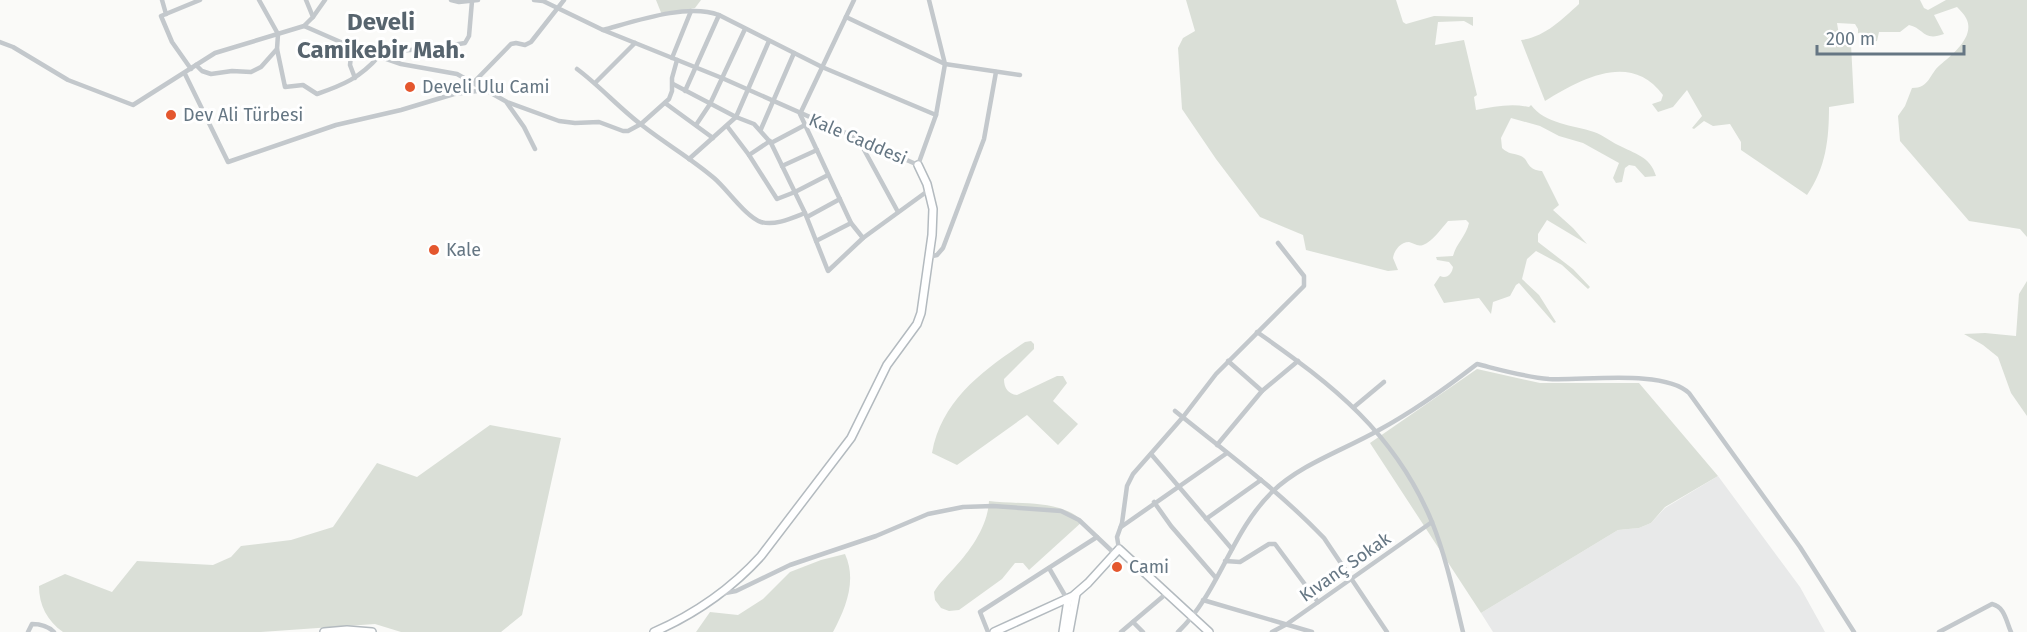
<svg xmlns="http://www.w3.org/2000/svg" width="2027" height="632" viewBox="0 0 2027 632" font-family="'Fira Sans',sans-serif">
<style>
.built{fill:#e8e9e9}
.green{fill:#dadfd7}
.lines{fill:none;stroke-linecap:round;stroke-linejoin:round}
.secondary-casing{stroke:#b3babf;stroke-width:10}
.street{stroke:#c3c8cc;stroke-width:4.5}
.secondary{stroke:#fff;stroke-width:7}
.poi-dot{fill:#e4572e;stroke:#fff;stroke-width:2}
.labels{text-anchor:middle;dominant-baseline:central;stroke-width:6;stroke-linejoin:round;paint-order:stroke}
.poi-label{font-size:18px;fill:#657683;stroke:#fff;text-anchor:start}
.street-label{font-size:18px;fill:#657683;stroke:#fff}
.district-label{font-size:24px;font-weight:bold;fill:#57646e;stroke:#fff}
</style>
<rect width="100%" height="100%" fill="#fafaf8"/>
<!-- built -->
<path class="built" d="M 1718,476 L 1800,587 L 1825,632 L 1493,632 L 1481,613 L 1618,530 L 1639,528 L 1651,523 L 1665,508 Z"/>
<!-- green -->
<g class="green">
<path d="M 656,0 L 701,0 L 695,8 L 662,15 Z"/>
<path d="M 1186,0 L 1396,0 L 1403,22 L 1406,24 L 1434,16 L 1473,17 L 1473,26 L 1464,21 L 1438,22 L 1435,45 L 1464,40 L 1477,95 L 1474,97 L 1476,110 C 1494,107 1510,103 1529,107 L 1531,105 C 1545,124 1573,125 1594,132 C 1603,135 1610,141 1618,145 C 1635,154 1650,156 1656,176 L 1645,177 L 1635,166 L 1629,165 L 1625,168 L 1622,182 L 1616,183 L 1613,178 L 1619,163 L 1583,143 L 1559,136 L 1540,126 L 1511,118 L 1501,138 L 1502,148 C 1508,154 1513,153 1521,156 C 1530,160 1525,169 1542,171 L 1559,205 L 1553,210 L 1573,228 L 1587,244 L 1547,220 L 1538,234 L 1538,242 L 1573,269 L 1590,287 L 1588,289 L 1562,265 L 1536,251 L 1527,259 L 1522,279 L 1539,295 L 1556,322 L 1554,323 L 1519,283 L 1516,285 L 1510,296 L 1493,302 L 1491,314 L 1479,298 L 1444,303 L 1434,285 L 1440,276 C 1447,279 1452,274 1453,267 L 1449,262 L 1437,260 L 1436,257 L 1453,256 C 1456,244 1466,236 1469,223 L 1466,220 L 1448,221 C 1441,229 1433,241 1423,245 C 1417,247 1414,243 1409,242 C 1400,242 1394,251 1393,258 L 1398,270 L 1388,271 L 1306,250 L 1303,235 L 1260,217 L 1216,159 L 1182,109 L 1178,48 L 1183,38 L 1195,31 Z"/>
<path d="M 1579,0 L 1920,0 L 1924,8 L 1928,10 L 1946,0 L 2027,0 L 2027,237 L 2020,229 L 1969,221 L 1900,141 L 1898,116 L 1905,106 L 1912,88 C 1930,88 1929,74 1940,65 C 1952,55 1976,36 1966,18 C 1964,14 1960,10 1957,7 L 1934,15 L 1944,34 C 1923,42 1924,28 1909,25 L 1900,32 L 1879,32 L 1877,41 L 1870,42 L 1867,36 L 1858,33 L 1858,29 L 1855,24 L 1837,23 L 1840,41 L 1851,44 L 1854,103 L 1829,107 C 1829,139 1826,168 1807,195 L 1741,150 L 1741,142 L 1730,124 L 1713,126 L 1704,121 L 1694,129 L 1692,128 L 1702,116 L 1687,90 L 1673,107 L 1658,112 L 1652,104 L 1661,101 L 1663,95 C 1631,51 1581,79 1545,101 L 1521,40 C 1545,37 1561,20 1579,4 Z"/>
<path d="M 2027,281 L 2027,416 L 2011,393 L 1998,357 L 1983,345 L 1964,334 L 1985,333 L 2016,336 L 2019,294 Z"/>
<path d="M 1031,341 L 1034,344 L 1034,349 L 1004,379 C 1004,388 1008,394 1017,395 L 1057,376 L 1063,376 L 1067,383 L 1053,401 L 1078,424 L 1058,445 L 1027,415 L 957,465 L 932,453 C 942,399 983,371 1025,342 Z"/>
<path d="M 1477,369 L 1540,383 L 1639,383 L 1718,476 L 1665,507 L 1651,523 L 1639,528 L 1618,530 L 1481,613 L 1370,443 Z"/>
<path d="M 490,425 L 561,438 L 522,615 L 501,632 L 401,632 L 375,624 L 261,632 L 63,632 C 47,621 39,605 39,586 L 65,574 L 112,592 L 137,561 L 213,565 L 231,557 L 241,546 L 291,540 L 333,527 L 377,463 L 417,477 Z"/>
<path d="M 989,501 C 1020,505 1059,499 1083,521 L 1029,570 L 1023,563 L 1015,563 L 1002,579 L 959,610 L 949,611 L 941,608 L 935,600 L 934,592 C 939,583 948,575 955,567 C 971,550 988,525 989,501 Z"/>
<path d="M 845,554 C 857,580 846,608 833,632 L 696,632 L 710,612 L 738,615 L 763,599 L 790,572 L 821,560 Z"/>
</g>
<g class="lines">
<defs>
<g id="secondary">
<path d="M 324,632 L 347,630 L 372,632"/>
<path d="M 654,632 C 695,614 731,589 761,556 L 851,438 L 887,365 L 917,324 L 921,313 L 932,235 L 933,209 L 927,184 L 918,165"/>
<path d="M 994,632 L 1073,596 L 1088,583 L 1119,549 L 1209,632"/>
<path d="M 1063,632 L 1068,600"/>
<path d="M 1069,632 L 1076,594"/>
</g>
</defs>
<!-- secondary casing -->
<use href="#secondary" class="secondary-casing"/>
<!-- street -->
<g class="street">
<path d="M 162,0 L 166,14"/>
<path d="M 451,0 L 459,2 L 478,0"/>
<path d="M 534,0 L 543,1 L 603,30 L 722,78 L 918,165 L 936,115 L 945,64 L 929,0"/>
<path d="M 854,0 L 800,114 L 851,223 L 863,238 L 929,190"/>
<path d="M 313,17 L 325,0"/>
<path d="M 846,17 L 945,64 L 1020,75"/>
<path d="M 304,26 L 352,47 L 401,64 L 457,74 L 507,102 L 559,121 L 575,123 L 599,122 L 623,131 L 628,131 L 641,124 L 669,99 L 672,91 L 672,78 L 677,60"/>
<path d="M 603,30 C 636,21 687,3 719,15 L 822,67 L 936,115"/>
<path d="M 0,42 L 13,47 L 68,80 L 133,105 L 215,53 L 304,26 L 313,17 L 306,0"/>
<path d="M 352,47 L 350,65 L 355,78"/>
<path d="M 277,49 L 285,87 L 303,85 L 317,94 C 343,85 360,78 379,56"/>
<path d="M 374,53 L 434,48 L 465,43 L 469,36 L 472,1"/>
<path d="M 672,58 L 691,11"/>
<path d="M 196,65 L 202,71 L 211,74 L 232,71 L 251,72 L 261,67 L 277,49 L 278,34 L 259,0"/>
<path d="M 191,69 L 172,42 L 161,16 L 200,0"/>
<path d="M 577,69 C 600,86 620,109 643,126 C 666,144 692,159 714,178 C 727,189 746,217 761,222 C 775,226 792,218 805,213"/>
<path d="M 185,74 L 228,162 L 336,125 L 401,110 L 454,94 L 485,90"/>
<path d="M 474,82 L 511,44 L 516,43 L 525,45 L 531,42 L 564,0"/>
<path d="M 595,83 L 635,43"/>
<path d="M 673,84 L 736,117 L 754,124 L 771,143 L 805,213 L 828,271 L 863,238"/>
<path d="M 685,91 L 719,15"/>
<path d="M 507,103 L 524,127 L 535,149"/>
<path d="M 665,103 L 713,138"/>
<path d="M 696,125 L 710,104 L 745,29"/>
<path d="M 727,126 L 749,155 L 777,199 L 795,192 L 828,175"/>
<path d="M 761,129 L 794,53"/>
<path d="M 861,141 L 862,146 L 898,212"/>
<path d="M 771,143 L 805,125"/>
<path d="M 749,155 L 770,141"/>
<path d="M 689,159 L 736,117 L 769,41"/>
<path d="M 782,166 L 817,150"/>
<path d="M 807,217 L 840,199"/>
<path d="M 816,241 L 851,223"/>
<path d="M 928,257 L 937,255 L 943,248 L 984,139 L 996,72"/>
<path d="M 1257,332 C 1333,385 1395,433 1432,522 C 1446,557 1454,595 1463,632"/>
<path d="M 1228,361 L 1262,391"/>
<path d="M 1354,407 L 1384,382"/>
<path d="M 1175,411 C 1226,452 1279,491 1324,538 L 1387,632"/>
<path d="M 1217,445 L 1262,391 L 1298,361"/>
<path d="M 1151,454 L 1232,549"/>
<path d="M 1154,502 L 1171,526 L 1216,578"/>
<path d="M 1206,519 L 1261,480"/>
<path d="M 1121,527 L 1227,453"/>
<path d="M 1119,549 L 1117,537 L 1122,523 L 1127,486 L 1133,474 L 1183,417 L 1216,374 L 1304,286 L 1304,276 L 1278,243"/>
<path d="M 1225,561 L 1240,562 L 1269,544 L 1275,544 L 1318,602"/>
<path d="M 1049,568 L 1067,599"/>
<path d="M 720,594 L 736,591 L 790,565 L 876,536 L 928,514 L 963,507 L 993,506 L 1061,511 L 1079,520 L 1115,554"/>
<path d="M 1203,600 L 1312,632"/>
<path d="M 1133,622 L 1143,632"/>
<path d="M 28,632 L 32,624 C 41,624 48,626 54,632"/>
<path d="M 988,632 L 980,612 L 1097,537"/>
<path d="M 1121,632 L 1167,593"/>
<path d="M 1178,632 C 1219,593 1231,532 1272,492 C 1301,464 1344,450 1379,430 C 1414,411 1446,388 1477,364 C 1501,370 1525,377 1549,379 C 1583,381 1664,369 1689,393 L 1800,547 L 1854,632"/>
<path d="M 1272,632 L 1287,624 L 1432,522"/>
<path d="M 1939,632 L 1992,604 C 2005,607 2006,621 2011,632"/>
</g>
<!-- secondary -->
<use href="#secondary" class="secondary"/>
</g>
<!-- markers -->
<g class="poi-dot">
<circle cx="410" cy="87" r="6"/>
<circle cx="171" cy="115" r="6"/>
<circle cx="434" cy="250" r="6"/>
<circle cx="1117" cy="567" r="6"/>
</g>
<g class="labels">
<!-- poi labels -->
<g class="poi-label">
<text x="422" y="87">Develi Ulu Cami</text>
<text x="183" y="115">Dev Ali Türbesi</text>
<text x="446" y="250">Kale</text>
<text x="1129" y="567">Cami</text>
</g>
<!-- street labels -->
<g class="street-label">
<text transform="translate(858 139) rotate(23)">Kale Caddesi</text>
<text transform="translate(1345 567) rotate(-35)">Kıvanç Sokak</text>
</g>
<!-- district labels -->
<g class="district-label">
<text x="381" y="22">Develi<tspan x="381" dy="28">Camikebir Mah.</tspan></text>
</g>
</g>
<!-- scale -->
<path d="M1817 45v9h147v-9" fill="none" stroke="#657683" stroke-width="3"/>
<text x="1826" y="45" font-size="18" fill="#657683" stroke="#ffffff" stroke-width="4.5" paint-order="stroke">200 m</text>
</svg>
